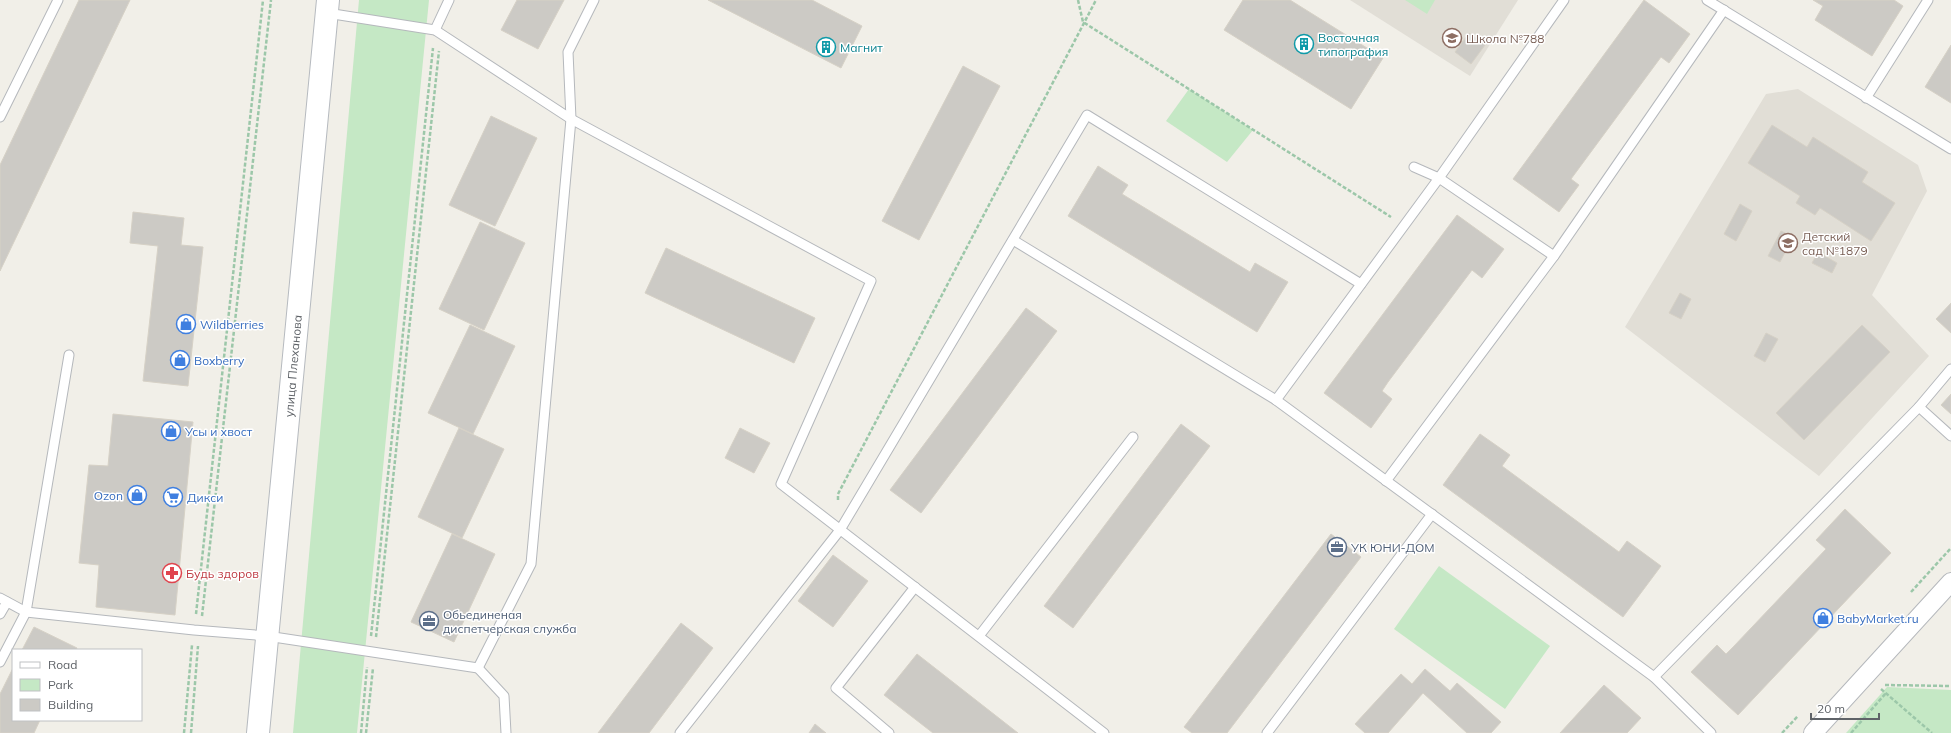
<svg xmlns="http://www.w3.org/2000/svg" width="1951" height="733" viewBox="0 0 1951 733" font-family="Mulish,sans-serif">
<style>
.education{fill:#e1ded6}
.green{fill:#c5e8c5}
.building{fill:#cccac5;stroke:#d6d1c6}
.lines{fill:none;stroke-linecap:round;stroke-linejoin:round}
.lane-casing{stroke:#b5b8bc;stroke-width:11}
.street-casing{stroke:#b5b8bc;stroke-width:20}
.secondary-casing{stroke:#b6babf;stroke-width:24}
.path{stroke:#9cc7a9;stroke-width:2.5;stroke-dasharray:4 2;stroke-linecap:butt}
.lane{stroke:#fff;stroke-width:9}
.street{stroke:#fff;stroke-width:18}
.secondary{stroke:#fff;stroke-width:22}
.labels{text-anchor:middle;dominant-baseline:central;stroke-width:3;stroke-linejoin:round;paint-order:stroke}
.culture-label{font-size:12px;fill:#0d838f;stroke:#fff;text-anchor:start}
.education-label{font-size:12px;fill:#785e54;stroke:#fff;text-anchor:start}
.shop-label{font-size:12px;fill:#366cbe;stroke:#fff;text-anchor:start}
.street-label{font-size:12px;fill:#5f6368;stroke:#fff}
.service-label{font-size:12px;fill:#4e5e75;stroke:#fff;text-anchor:start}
.health-label{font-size:12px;fill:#be3a42;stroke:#fff;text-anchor:start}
</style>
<rect width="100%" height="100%" fill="#f1efe8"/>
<!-- education -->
<g class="education">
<path d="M 1350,0 L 1518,0 L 1470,76 Z"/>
<path d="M 1798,89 L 1918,165 L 1927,191 L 1872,295 L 1929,356 L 1819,476 L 1625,327 L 1766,94 Z"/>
</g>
<!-- green -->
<g class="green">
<path d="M 359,0 L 429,0 L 357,733 L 293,733 Z"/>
<path d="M 1405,0 L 1435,0 L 1427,14 Z"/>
<path d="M 1189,89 L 1253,130 L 1227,162 L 1166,121 Z"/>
<path d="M 1439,566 L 1550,646 L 1505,709 L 1394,629 Z"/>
<path d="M 1887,687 L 1951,690 L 1951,733 L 1846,733 Z"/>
</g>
<!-- building -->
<g class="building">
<path d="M 79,0 L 130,0 L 0,271 L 0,165 Z"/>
<path d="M 517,0 L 564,0 L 538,49 L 501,30 Z"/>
<path d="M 708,0 L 812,0 L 862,26 L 841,68 Z"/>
<path d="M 1243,0 L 1290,0 L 1383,58 L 1351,109 L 1224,30 Z"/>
<path d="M 1644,0 L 1690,34 L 1669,63 L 1661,57 L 1571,179 L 1579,185 L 1559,212 L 1513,179 Z"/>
<path d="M 1813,0 L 1894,0 L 1903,6 L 1872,56 L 1815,20 L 1823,6 Z"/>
<path d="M 1469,33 L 1485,45 L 1471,64 L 1455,52 Z"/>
<path d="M 1951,45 L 1951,103 L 1925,87 Z"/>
<path d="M 963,66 L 1000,86 L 919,240 L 882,221 Z"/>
<path d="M 491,116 L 537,138 L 495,226 L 449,205 Z"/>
<path d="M 1772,125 L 1807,147 L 1813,137 L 1868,172 L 1862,182 L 1895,203 L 1871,241 L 1820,208 L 1815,215 L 1796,203 L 1800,196 L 1748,163 Z"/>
<path d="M 1098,166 L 1128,185 L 1122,194 L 1250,272 L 1255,263 L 1288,282 L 1257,332 L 1068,216 Z"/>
<path d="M 1740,204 L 1752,211 L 1736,241 L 1724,234 Z"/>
<path d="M 133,212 L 184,218 L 181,245 L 203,247 L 188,386 L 143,381 L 158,246 L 130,243 Z"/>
<path d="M 1457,215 L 1504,249 L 1482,278 L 1472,270 L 1388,382 L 1382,391 L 1392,399 L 1371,428 L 1324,393 Z"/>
<path d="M 480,222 L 525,243 L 484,330 L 439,309 Z"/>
<path d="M 1781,231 L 1793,237 L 1780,262 L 1768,256 Z"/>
<path d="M 666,248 L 815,318 L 794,363 L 645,293 Z"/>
<path d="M 1818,252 L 1837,263 L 1832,273 L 1812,263 Z"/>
<path d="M 1680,293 L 1691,299 L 1681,319 L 1669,313 Z"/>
<path d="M 1951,303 L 1951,333 L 1936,319 Z"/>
<path d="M 1026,308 L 1057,331 L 921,513 L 890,490 Z"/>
<path d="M 470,325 L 515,346 L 473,434 L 428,413 Z"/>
<path d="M 1862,325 L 1890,352 L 1804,440 L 1776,413 Z"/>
<path d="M 1766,333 L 1778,339 L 1765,362 L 1754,356 Z"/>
<path d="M 1951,394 L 1951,414 L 1941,405 Z"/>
<path d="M 113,414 L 193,422 L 175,615 L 96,607 L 99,565 L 79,563 L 89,465 L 108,466 Z"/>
<path d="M 1181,424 L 1210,446 L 1073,628 L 1044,606 Z"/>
<path d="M 459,428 L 504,449 L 462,538 L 418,517 Z"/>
<path d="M 740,428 L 770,443 L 754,473 L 725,458 Z"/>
<path d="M 1480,434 L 1510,455 L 1502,466 L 1619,552 L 1627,541 L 1661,566 L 1623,617 L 1443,485 Z"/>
<path d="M 1845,509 L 1891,553 L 1738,715 L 1691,672 L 1717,645 L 1726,654 L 1734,646 L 1826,549 L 1816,540 Z"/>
<path d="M 452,534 L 495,554 L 454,642 L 411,622 Z"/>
<path d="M 1331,534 L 1361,557 L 1227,733 L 1192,733 L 1184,727 Z"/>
<path d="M 833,555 L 868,581 L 833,627 L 798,601 Z"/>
<path d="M 681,623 L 713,648 L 649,733 L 598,733 Z"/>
<path d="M 34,627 L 77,648 L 76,650 L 22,650 Z"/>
<path d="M 917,654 L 1018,733 L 933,733 L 884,695 Z"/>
<path d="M 13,668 L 13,720 L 40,720 L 34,733 L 0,733 L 0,694 Z"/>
<path d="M 1425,669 L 1450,691 L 1457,683 L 1501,722 L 1491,733 L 1467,733 L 1423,693 L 1388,733 L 1365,733 L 1355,724 L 1401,674 L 1412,684 Z"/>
<path d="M 1604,685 L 1641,718 L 1627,733 L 1560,733 Z"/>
<path d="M 815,724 L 826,733 L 809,733 Z"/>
</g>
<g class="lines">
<defs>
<g id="lane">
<path d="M 1707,0 L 1951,149"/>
<path d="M 327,13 L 435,30 L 571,119 L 871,281 L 781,484 L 1104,733"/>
<path d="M 435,30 L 449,0"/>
<path d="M 1866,98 L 1928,0"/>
<path d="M 0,117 L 58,0"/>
<path d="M 1414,167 L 1439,178 L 1554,256"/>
<path d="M 1013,240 L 1276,400 L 1654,677 L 1711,733"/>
<path d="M 1276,400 L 1439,178 L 1564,0"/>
<path d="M 1919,407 L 1951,436"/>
<path d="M 1386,481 L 1554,256 L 1724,10"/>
<path d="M 0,598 L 26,612 L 194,630 L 267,636 L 478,668 L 531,564 L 571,119 L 568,52 L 594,0"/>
<path d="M 0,614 L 7,602"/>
<path d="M 979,636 L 1133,437"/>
<path d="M 0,662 L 26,612 L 69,355"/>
<path d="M 478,668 L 504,696 L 506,733"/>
<path d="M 1654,677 L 1919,407 L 1951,369"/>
<path d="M 680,733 L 840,530 L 1087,115 L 1361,284"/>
<path d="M 889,733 L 836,688 L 915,587"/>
<path d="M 1267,733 L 1432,514"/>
</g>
<path id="street" d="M 1813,733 L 1951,582"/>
<path id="secondary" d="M 258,733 L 328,0"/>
</defs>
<!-- lane casing -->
<use href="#lane" class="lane-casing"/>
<!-- street casing -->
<use href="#street" class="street-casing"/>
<!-- secondary casing -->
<use href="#secondary" class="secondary-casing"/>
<!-- path -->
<g class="path">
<path d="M 1078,0 L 1083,22 L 1391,217"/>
<path d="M 838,500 L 838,494 L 1096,0"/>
<path d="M 1911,592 L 1951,548"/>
<path d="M 196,614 L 263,0"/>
<path d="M 202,616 L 271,0"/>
<path d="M 371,636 L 433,48"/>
<path d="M 376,637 L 439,51"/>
<path d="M 1885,685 L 1951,686"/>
<path d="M 1881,689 L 1932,733"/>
<path d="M 184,733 L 192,645"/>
<path d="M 191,733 L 198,646"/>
<path d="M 361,733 L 367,667"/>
<path d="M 366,733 L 373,668"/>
<path d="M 1782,733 L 1798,716"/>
<path d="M 1851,733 L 1886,693"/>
</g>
<!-- lane -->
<use href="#lane" class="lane"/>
<!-- street -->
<use href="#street" class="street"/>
<!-- secondary -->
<use href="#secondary" class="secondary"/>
</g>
<!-- icons -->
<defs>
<symbol id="school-ring" viewBox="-11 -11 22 22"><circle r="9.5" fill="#fff" stroke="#8d6e63" stroke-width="1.5"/><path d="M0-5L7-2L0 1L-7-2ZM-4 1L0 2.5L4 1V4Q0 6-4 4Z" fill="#8d6e63"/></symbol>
<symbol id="building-ring" viewBox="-11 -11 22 22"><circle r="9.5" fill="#fff" stroke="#0f9aa8" stroke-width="1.5"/><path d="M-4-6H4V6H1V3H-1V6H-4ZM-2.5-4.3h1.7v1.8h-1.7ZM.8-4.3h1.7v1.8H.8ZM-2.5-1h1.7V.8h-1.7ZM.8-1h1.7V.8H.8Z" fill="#0f9aa8"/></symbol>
<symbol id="shop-ring" viewBox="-11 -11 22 22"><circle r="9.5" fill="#fff" stroke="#3f7fe0" stroke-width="1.5"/><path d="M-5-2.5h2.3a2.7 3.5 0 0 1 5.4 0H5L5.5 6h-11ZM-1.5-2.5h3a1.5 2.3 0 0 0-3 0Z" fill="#3f7fe0"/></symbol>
<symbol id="supermarket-ring" viewBox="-11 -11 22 22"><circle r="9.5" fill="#fff" stroke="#3f7fe0" stroke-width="1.5"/><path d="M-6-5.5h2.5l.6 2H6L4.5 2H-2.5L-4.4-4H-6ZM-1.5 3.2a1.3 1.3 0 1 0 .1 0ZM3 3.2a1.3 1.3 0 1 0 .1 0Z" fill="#3f7fe0"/></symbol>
<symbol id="office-ring" viewBox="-11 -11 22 22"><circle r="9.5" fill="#fff" stroke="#5c6f8a" stroke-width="1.5"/><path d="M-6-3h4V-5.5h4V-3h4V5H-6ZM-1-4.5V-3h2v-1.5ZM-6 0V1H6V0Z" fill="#5c6f8a"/></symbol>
<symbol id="pharmacy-ring" viewBox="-11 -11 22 22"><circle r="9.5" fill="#fff" stroke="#e0444e" stroke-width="1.5"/><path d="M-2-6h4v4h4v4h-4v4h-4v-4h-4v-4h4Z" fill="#e0444e"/></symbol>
</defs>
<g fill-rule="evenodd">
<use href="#school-ring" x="1441" y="27" width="22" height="22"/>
<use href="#building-ring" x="1293" y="33" width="22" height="22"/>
<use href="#building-ring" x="815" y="36" width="22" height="22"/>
<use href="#school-ring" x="1777" y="232" width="22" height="22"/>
<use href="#shop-ring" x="175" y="313" width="22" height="22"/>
<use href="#shop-ring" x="169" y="349" width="22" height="22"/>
<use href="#shop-ring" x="160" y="420" width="22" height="22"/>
<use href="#shop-ring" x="126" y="484" width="22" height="22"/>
<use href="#supermarket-ring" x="162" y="486" width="22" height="22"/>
<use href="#office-ring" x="1326" y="536" width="22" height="22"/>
<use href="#pharmacy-ring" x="161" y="562" width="22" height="22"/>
<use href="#shop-ring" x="1812" y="607" width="22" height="22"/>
<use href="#office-ring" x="418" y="610" width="22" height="22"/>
</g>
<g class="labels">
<!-- culture labels -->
<g class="culture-label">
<text x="1318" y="37">Восточная<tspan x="1318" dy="14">типография</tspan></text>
<text x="840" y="47">Магнит</text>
</g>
<!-- education labels -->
<g class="education-label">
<text x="1466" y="38">Школа №788</text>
<text x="1802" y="236">Детский<tspan x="1802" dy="14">сад №1879</tspan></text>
</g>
<!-- shop labels -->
<g class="shop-label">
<text x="200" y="324">Wildberries</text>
<text x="194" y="360">Boxberry</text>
<text x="185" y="431">Усы и хвост</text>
<text x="123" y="495" text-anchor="end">Ozon</text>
<text x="187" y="497">Дикси</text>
<text x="1837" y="618">BabyMarket.ru</text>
</g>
<!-- street labels -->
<g class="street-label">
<text transform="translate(293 366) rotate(-85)">улица Плеханова</text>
</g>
<!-- service labels -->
<g class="service-label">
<text x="1351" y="547">УК ЮНИ-ДОМ</text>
<text x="443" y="614">Обьединеная<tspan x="443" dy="14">диспетчерская служба</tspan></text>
</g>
<!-- health labels -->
<g class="health-label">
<text x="186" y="573">Будь здоров</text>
</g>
</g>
<!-- legend -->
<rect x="12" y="649" width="130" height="72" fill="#ffffff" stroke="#bfc1c3"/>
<rect x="20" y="662" width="20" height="6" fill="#ffffff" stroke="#bfc1c3"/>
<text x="48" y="669" font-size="12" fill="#5f6368">Road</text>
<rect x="20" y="679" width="20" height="12" fill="#c5e8c5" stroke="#bfc1c3"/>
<text x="48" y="689" font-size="12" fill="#5f6368">Park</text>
<rect x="20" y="699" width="20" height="12" fill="#cccac5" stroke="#bfc1c3"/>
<text x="48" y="709" font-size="12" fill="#5f6368">Building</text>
<!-- scale -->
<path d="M1811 713v6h68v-6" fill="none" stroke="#5f6368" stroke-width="2"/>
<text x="1817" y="713" font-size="12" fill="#5f6368" stroke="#ffffff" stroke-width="3" paint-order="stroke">20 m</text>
</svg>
